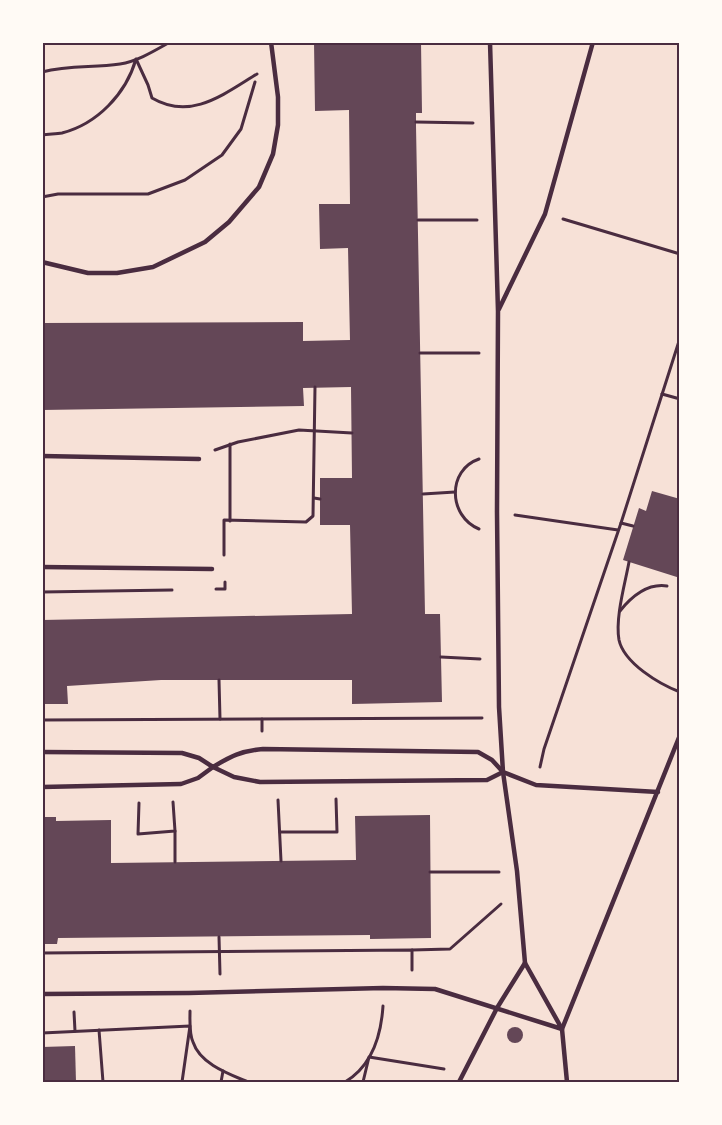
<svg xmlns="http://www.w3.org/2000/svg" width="722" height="1125" viewBox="0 0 722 1125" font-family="'Fira Sans Condensed',sans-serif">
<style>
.building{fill:#644757}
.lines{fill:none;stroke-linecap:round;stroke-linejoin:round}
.path{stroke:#4a2c40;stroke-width:3}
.pedestrian{stroke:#4a2c40;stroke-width:4.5}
.neatline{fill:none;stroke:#4a2c40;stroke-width:2}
</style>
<rect width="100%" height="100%" fill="#f7e1d7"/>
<!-- building -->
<g class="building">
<path d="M 314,42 L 421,42 L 422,113 L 416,113 L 416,126 L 425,614 L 440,614 L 442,702 L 352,704 L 352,680 L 161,680 L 67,686 L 68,704 L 42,704 L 42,620 L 352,614 L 350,525 L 320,525 L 320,478 L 352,478 L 351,387 L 303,388 L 304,406 L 42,410 L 42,323 L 303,322 L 303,341 L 350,340 L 348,248 L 320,249 L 319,204 L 350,204 L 349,110 L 315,111 Z"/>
<path d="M 652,491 L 680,499 L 680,578 L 623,560 L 639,508 L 646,511 Z"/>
<path d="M 430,815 L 431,938 L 370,939 L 370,935 L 58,938 L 57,944 L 42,944 L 42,817 L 56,817 L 56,821 L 111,820 L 111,863 L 356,860 L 355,816 Z"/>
<circle cx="515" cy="1035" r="8"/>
<path d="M 75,1046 L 76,1082 L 42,1082 L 42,1047 Z"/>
</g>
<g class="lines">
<!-- path -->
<g class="path">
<path d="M 42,72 C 70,65 93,68 120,64 C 138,61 154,51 170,42"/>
<path d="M 416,122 L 473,123"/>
<path d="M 42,135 C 49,134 56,134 62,133 C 97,124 126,94 136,59 L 148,85 L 152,98 C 191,121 224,94 257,74"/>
<path d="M 42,197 L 58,194 L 148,194 L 185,180 L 222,155 L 241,129 L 255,82"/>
<path d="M 563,219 L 680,254"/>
<path d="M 418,220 L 477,220"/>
<path d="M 420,353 L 479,353"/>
<path d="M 662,394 L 680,399"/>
<path d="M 230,444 L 230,521"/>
<path d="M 215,450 L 238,442 L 299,430 L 352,433"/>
<path d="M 423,494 L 455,492"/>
<path d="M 314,498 L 320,499"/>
<path d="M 515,515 L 618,530"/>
<path d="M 621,523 L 633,526"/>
<path d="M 479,529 C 448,516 447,470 479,459"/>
<path d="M 224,555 L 224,520 L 306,522 L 313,516 L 315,387"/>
<path d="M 629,562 C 625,584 615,618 619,640 C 624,663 659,684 680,692"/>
<path d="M 216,589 L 225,589 L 225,582"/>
<path d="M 42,592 L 172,590"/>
<path d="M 620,611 C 632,596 647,583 667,586"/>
<path d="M 441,657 L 480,659"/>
<path d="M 219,680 L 220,719"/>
<path d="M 262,719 L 262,731"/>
<path d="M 42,720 L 482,718"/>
<path d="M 540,767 L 544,749 L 621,523 L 680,338"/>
<path d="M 278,800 L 281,861"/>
<path d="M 139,803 L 138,834 L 175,831 L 173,802"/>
<path d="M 175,831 L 175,862"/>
<path d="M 280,832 L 337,832 L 336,799"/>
<path d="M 430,872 L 499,872"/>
<path d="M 219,937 L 220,974"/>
<path d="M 412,950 L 450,949 L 501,904"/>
<path d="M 42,953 L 412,950 L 412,970"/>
<path d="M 190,1011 C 190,1021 189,1033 193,1042 C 200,1064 229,1074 248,1082"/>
<path d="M 74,1012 L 75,1031"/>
<path d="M 99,1030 L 103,1082"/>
<path d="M 42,1033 L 190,1026 L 182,1082"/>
<path d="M 221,1082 L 223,1071"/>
<path d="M 345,1082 C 372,1066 381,1037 383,1006"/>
<path d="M 363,1082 L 369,1057 L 444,1069"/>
</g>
<!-- pedestrian -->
<g class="pedestrian">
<path d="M 42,262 L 88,273 L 117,273 L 153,267 L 205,242 L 229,222 L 259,187 L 273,154 L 278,125 L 278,97 L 271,42"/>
<path d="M 499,309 L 545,214 L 593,42"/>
<path d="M 42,456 L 199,459"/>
<path d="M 42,567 L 212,569"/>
<path d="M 42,752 L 182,753 L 199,758 L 213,767 C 231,756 241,751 263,749 L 478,752 L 492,760 L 503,772 L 536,785 L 658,792"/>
<path d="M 42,787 L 181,784 L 198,778 L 213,767 L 234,777 L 260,782 L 487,780 L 503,772"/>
<path d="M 42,994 L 189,993 L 383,988 L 435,989 L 562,1029 L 525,963"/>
<path d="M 459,1082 L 497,1008 L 525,963 L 517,871 L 503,772 L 499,707 L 497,512 L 498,311 L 490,42"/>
<path d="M 567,1082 L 562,1029 L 680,735"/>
</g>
</g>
<!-- border -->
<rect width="722" height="1125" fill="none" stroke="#fffaf5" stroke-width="88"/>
<rect x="44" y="44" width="634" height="1037" class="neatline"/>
</svg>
